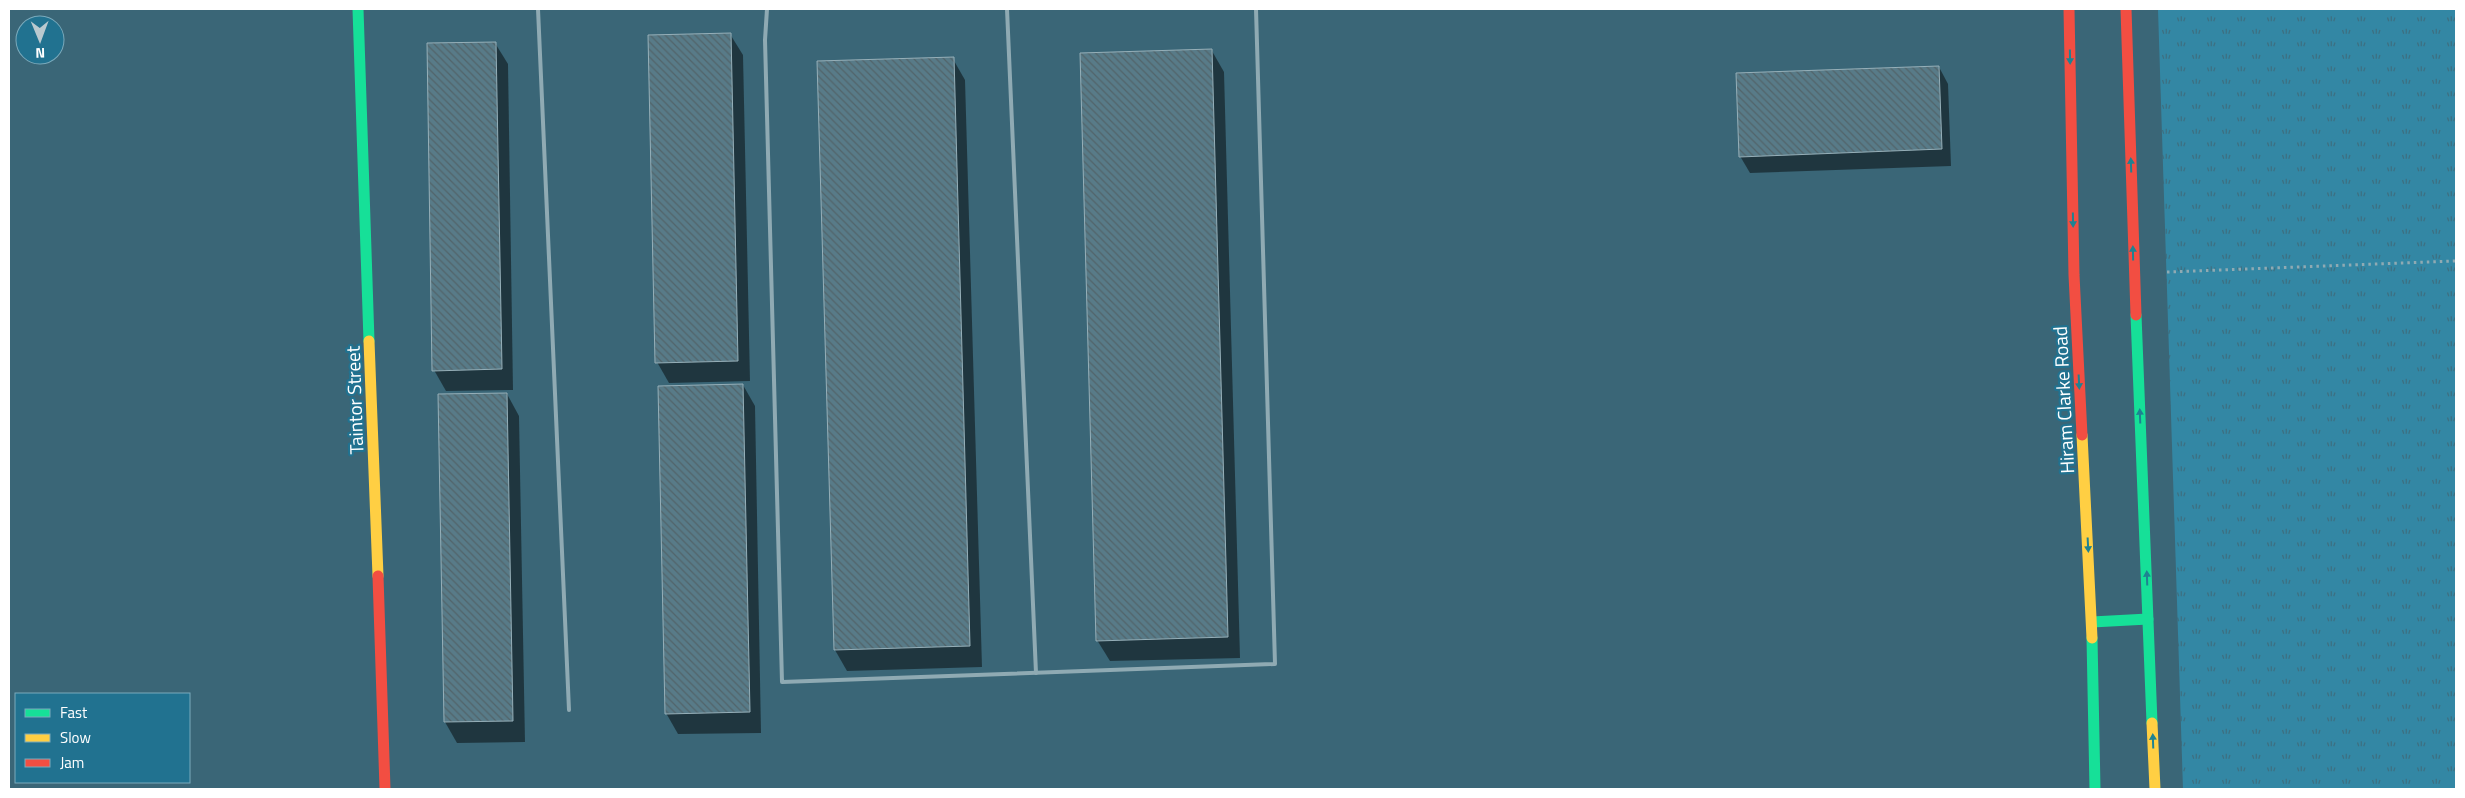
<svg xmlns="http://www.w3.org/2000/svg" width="2465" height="798" viewBox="0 0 2465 798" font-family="'Titillium Web',sans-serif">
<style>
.grass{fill:url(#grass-tufts)}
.shadow{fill:#0007}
.building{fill:url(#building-back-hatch);stroke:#96afb8}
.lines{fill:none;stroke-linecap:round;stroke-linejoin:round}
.path{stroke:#8faab3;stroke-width:3;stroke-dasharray:2.5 4;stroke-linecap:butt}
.lane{stroke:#8faab3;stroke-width:4}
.fast{stroke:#16e098;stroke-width:11}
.slow{stroke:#ffcf43;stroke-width:11}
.jam{stroke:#f24e42;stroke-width:11}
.oneway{fill:#1f8291}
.labels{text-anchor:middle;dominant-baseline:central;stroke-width:4.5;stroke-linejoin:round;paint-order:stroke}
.street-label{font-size:19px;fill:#fff;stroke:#217290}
</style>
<defs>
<pattern id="grass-tufts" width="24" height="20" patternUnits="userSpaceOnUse" patternTransform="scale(1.25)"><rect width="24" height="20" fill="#3387a4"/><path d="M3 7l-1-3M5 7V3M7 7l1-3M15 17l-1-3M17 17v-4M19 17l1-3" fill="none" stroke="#3d6f81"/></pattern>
<pattern id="building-back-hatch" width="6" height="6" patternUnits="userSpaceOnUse" patternTransform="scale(1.25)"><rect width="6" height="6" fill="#587b88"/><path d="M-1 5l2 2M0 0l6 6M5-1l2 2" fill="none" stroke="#52646a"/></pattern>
</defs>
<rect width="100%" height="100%" fill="#3a6677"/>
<!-- grass -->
<path class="grass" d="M 2158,9 L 2456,9 L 2456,789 L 2183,789 Z"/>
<!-- shadow -->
<g class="shadow">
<path d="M 730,34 L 743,55 L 750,381 L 669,383 L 657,362 Z"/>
<path d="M 495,43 L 508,64 L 513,390 L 446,391 L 434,370 Z"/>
<path d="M 1212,51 L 1224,72 L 1240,658 L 1110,661 L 1097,640 Z"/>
<path d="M 953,59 L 965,80 L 982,667 L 847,671 L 835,650 Z"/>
<path d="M 1939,67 L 1948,84 L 1951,166 L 1750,173 L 1740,156 Z"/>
<path d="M 743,385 L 755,406 L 761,733 L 678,734 L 666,713 Z"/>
<path d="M 507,394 L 519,416 L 525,742 L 457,743 L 445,722 Z"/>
</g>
<!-- building -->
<g class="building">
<path d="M 731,33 L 738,361 L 655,363 L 648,35 Z"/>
<path d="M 496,42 L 502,369 L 432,371 L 427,43 Z"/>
<path d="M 1212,49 L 1228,637 L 1096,641 L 1080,53 Z"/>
<path d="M 954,57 L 970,646 L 834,650 L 817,61 Z"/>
<path d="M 1939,66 L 1942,149 L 1739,157 L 1736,73 Z"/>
<path d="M 743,384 L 750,712 L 665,714 L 658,386 Z"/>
<path d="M 507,393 L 513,721 L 444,722 L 438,394 Z"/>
</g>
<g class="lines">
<!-- path -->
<path class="path" d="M 2167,272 L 2456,261"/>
<!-- lane -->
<g class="lane">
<path d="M 538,9 L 569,710"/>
<path d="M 767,9 L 765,40 L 782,682 L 1275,664 L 1256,9"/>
<path d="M 1007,9 L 1036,673"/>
</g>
<!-- fast -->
<g class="fast">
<path d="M 358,9 L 369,341"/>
<path d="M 2136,315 L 2152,723"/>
<path d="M 2092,622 L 2148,619"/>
<path d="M 2092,638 L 2095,789"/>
</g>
<!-- slow -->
<g class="slow">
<path d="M 369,341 L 378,576"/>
<path d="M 2082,435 L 2092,638"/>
<path d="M 2152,723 L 2155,789"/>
</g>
<!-- jam -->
<g class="jam">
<path d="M 2069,9 L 2074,275 L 2082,435"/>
<path d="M 2126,9 L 2136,315"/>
<path d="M 378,576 L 385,789"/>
</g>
</g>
<!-- one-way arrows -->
<defs><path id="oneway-solid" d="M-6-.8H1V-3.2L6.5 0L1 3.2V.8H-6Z" transform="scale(1.25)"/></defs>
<g class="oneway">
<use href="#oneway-solid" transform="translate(2070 57) rotate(89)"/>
<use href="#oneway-solid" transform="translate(2131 165) rotate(-92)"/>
<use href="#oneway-solid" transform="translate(2073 220) rotate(89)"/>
<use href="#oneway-solid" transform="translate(2133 253) rotate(-91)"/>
<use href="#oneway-solid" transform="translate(2079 382) rotate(87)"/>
<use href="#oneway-solid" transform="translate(2140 416) rotate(-92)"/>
<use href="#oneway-solid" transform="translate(2088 545) rotate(87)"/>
<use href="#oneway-solid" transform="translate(2147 578) rotate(-92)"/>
<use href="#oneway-solid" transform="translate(2153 741) rotate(-92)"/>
</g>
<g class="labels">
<!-- street labels -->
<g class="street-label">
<text transform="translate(354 400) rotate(-92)">Taintor Street</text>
<text transform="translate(2063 400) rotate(-93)">Hiram Clarke Road</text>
</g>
</g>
<!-- border -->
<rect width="2465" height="798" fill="none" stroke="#ffffff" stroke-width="20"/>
<!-- legend -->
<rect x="15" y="693" width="175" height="90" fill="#217290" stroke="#7aaabc"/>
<rect x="25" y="709" width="25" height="8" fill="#16e098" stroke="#7aaabc"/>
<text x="60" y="718" font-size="15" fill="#ffffff">Fast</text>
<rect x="25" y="734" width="25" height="8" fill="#ffcf43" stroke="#7aaabc"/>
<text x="60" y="743" font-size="15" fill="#ffffff">Slow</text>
<rect x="25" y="759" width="25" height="8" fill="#f24e42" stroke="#7aaabc"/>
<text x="60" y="768" font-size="15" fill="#ffffff">Jam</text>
<!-- north arrow -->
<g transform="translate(40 40) rotate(179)"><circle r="24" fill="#217290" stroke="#7aaabc"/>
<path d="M0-4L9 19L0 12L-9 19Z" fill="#bac9cf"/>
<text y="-8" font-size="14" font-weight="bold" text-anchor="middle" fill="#ffffff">N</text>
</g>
</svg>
